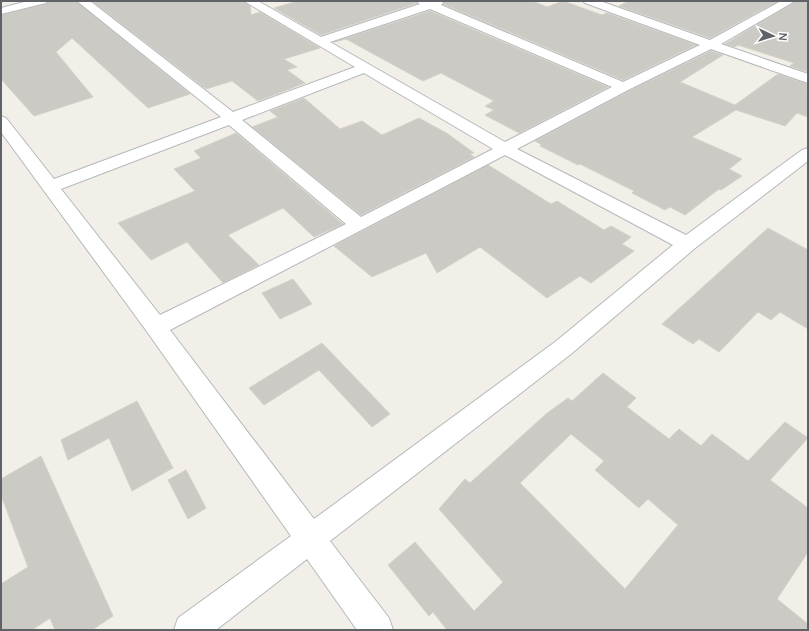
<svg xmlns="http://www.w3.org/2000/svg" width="809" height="631" viewBox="0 0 809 631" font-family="Manrope,sans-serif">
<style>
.building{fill:#cccac5;stroke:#d6d1c6;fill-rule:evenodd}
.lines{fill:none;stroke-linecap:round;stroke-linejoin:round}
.minor-casing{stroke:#b5b8bc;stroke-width:2}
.minor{fill:#fff;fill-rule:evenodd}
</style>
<rect width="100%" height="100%" fill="#f1efe8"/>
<!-- building -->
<g class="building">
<path d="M 50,1 L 76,1 L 190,94 L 148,108 L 72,38 L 56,52 L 93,97 L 34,116 L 1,79 L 1,15 L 46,4 Z"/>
<path d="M 92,1 L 243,1 L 250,6 L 251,15 L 260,12 L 320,48 L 284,59 L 297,67 L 287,70 L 305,83 L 258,101 L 232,81 L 206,89 Z"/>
<path d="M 298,1 L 415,1 L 417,3 L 321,35 L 274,8 Z"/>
<path d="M 445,1 L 533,1 L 547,7 L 563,1 L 602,15 L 607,13 L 696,45 L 623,80 L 443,4 Z"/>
<path d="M 629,1 L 778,1 L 710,38 L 619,6 Z"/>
<path d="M 796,1 L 808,1 L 808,72 L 790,66 L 794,63 L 738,45 L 735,47 L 725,44 Z"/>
<path d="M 430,11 L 608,87 L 519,133 L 485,115 L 494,110 L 485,106 L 494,101 L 441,73 L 423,81 L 346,39 L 334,42 Z"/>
<path d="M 711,51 L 723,55 L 680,82 L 735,105 L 778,74 L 807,84 L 808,117 L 797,113 L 785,126 L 736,110 L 692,137 L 742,159 L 729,169 L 742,176 L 721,190 L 719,189 L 685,215 L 670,207 L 665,210 L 632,193 L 634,191 L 580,164 L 578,165 L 540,146 L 542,145 L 535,141 L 629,91 Z"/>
<path d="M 304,98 L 340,129 L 362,121 L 382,135 L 419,118 L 448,134 L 474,153 L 470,154 L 474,157 L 361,215 L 252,127 L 278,117 L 270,111 Z"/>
<path d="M 236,133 L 343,224 L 314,237 L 283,208 L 228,235 L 259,265 L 223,283 L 187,242 L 151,260 L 118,223 L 195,191 L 174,169 L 201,158 L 194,151 Z"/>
<path d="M 488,165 L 551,204 L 557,201 L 604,230 L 611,226 L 631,237 L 622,244 L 634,251 L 591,283 L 580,276 L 547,298 L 480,247 L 437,273 L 426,253 L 372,277 L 334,246 Z"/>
<path d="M 768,228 L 808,250 L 808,329 L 780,312 L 771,320 L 758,312 L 719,352 L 699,339 L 693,344 L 662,324 Z"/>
<path d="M 293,279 L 312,304 L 280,319 L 262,293 Z"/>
<path d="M 322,343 L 390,414 L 372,427 L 319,370 L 264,405 L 249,388 Z"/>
<path d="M 603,373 L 636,398 L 627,407 L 669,439 L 679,429 L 701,446 L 712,434 L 748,461 L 785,422 L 808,438 L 770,480 L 808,508 L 808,552 L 777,599 L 808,624 L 808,630 L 447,630 L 433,612 L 429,616 L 388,565 L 415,542 L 474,611 L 503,582 L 439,509 L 465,479 L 470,483 L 546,414 L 568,398 L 572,401 ZM 571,434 L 604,461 L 595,470 L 639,508 L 648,499 L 678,525 L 625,589 L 520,483 Z"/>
<path d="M 137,401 L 173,468 L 132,491 L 109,438 L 68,460 L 61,440 Z"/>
<path d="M 41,456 L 113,616 L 92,630 L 55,630 L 50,618 L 32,630 L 1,630 L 1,584 L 28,567 L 1,495 L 1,479 Z"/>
<path d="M 186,470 L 206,508 L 188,519 L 168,480 Z"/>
</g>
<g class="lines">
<defs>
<g id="minor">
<path d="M 28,1 L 48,1 L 46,3 L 1,14 L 1,8 Z"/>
<path d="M 77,1 L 90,1 L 233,112 L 355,67 L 244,1 L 258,1 L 321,37 L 420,4 L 416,1 L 444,1 L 441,5 L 623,82 L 700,45 L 585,3 L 583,1 L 600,1 L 710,40 L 781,1 L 795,1 L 721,44 L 808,74 L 808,83 L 711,49 L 628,90 L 517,149 L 686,235 L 802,150 L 808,148 L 808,161 L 694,249 L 571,354 L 330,541 L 389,618 L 393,630 L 357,630 L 307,559 L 216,630 L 174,630 L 178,618 L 291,536 L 148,333 L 1,132 L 1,116 L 6,118 L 54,179 L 221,117 ZM 430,9 L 612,87 L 505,142 L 330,42 ZM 364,73 L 493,149 L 361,217 L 242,120 ZM 229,125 L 346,224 L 160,315 L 61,189 ZM 505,155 L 673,245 L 555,342 L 314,519 L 170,330 Z"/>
</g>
</defs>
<!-- minor casing -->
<use href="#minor" class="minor-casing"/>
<!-- minor -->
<use href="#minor" class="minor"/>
</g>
<!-- border -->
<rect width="809" height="631" fill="none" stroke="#5f6368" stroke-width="4"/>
<!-- north arrow -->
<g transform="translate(773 36) rotate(94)" stroke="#ffffff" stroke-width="3" paint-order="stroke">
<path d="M0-3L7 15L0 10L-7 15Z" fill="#5f6368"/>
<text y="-6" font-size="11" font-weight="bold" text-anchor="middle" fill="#5f6368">N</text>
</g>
</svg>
